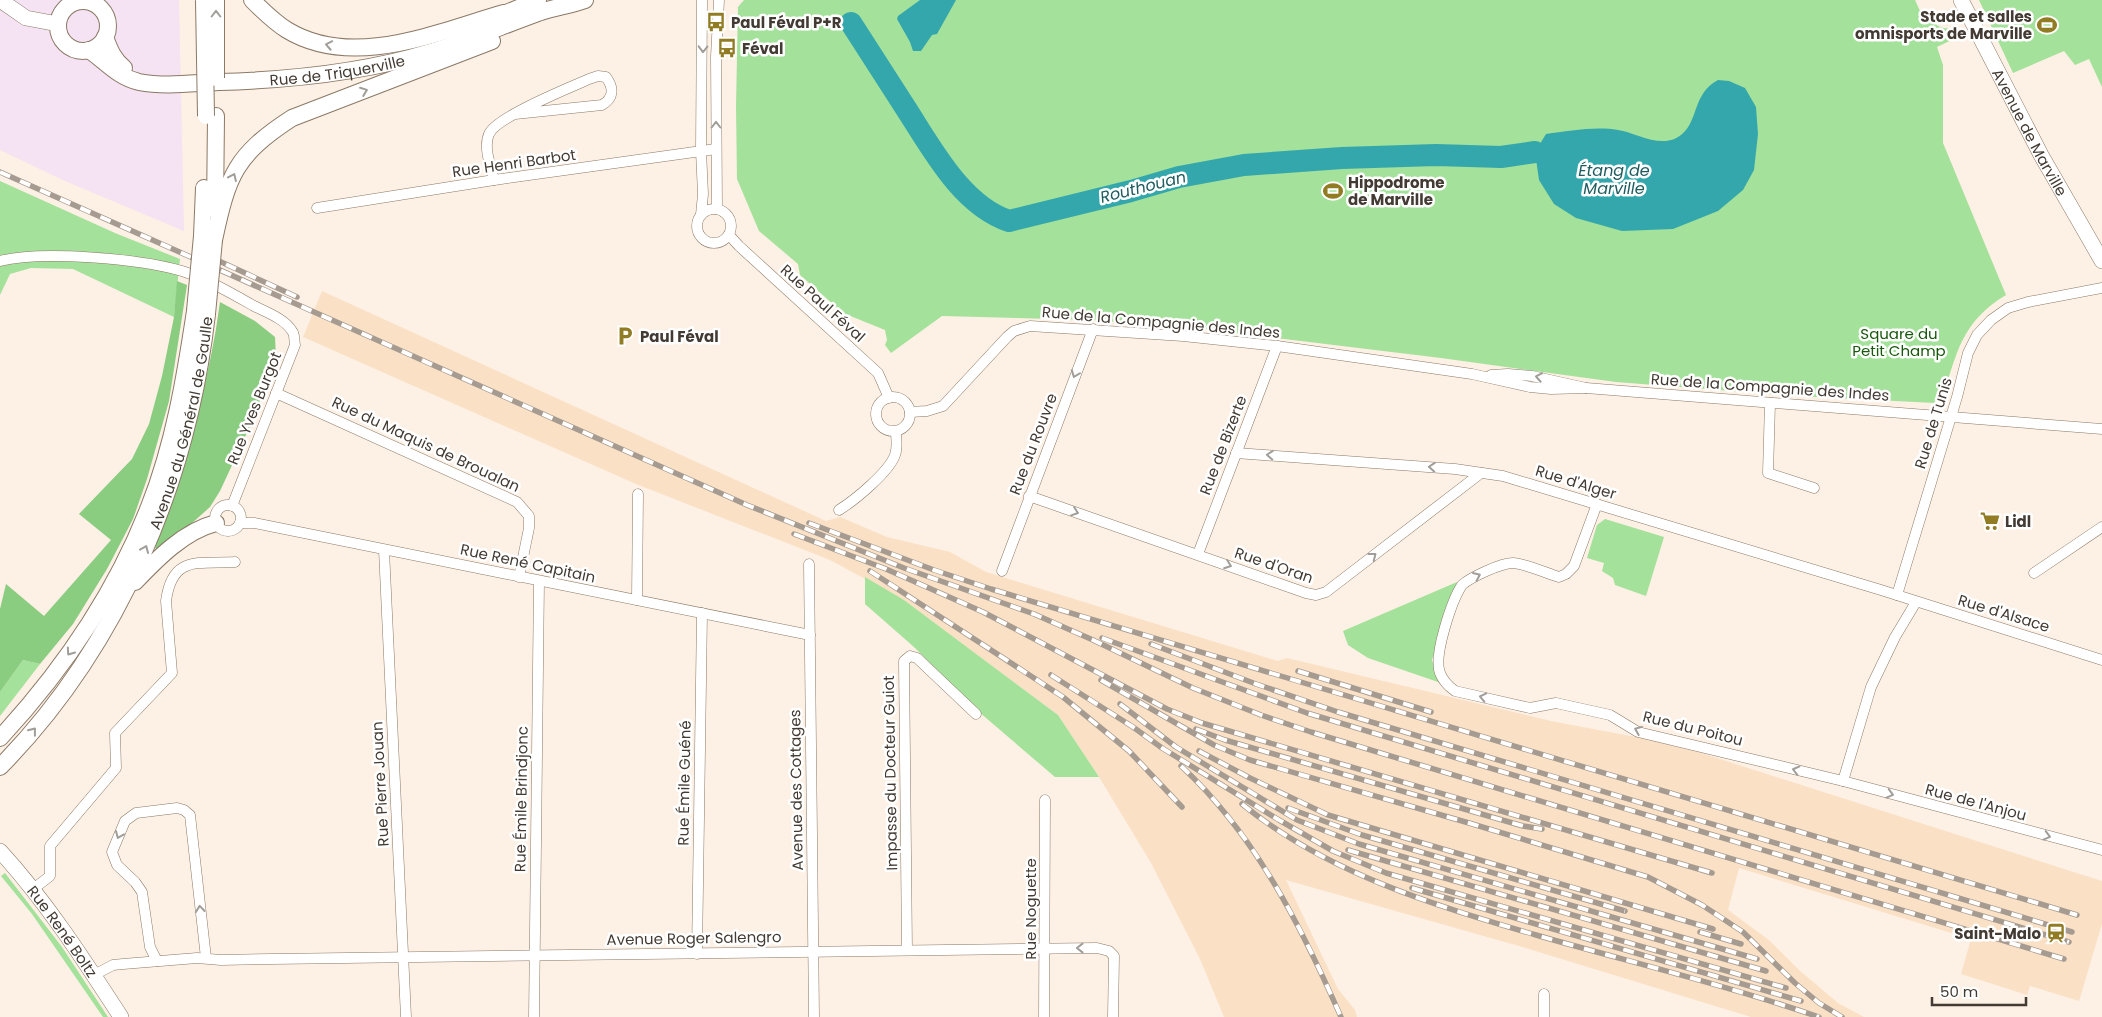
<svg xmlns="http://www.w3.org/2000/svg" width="2102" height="1017" viewBox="0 0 2102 1017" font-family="Poppins,sans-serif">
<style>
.built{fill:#fae1c6}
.industrial{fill:#f5e2f2}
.green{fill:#a4e19a}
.forest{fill:#8acc80}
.water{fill:#34a7ad}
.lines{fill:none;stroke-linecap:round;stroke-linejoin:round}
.river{stroke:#34a7ad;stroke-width:22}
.street-casing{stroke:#8b7966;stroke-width:11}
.secondary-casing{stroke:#8b7966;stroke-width:16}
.primary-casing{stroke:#8b7966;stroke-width:18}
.street{stroke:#fff;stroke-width:10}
.secondary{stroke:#fff;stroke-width:15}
.primary{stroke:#fff;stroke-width:16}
.rail-casing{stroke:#a69b91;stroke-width:5.5}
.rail{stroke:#fff;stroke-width:4;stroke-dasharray:11;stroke-linecap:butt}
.primary-bridge-casing{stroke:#8b7966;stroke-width:18;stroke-linecap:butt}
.primary-bridge{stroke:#fff;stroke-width:16}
.oneway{stroke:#a19d99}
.labels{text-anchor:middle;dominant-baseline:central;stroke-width:5;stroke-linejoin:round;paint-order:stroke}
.poi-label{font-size:15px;font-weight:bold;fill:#433b33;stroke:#fff;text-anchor:start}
.street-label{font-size:15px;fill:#433b33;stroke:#fff}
.park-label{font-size:15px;fill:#17580c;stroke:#fff}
.water-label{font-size:16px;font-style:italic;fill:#1e5c5f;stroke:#fff}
</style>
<rect width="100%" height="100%" fill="#fdf0e4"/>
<!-- built -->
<path class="built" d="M 322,291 L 826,521 L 840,517 L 887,537 L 950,552 L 986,572 L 1278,661 L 1287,658 L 1551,721 L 1641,738 L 1698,752 L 2102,881 L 2102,924 L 2079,1001 L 2030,986 L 2027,995 L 1961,974 L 1971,939 L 1739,868 L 1728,910 L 1769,940 L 1799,970 L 1838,1003 L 1864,1017 L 1751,1017 L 1519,946 L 1286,880 L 1338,989 L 1355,1010 L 1357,1017 L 1224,1017 L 1200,959 L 1151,863 L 1099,777 L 1058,715 L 904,600 L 830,560 L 636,484 L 303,337 Z"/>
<!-- industrial -->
<path class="industrial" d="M 0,0 L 179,0 L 184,231 L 65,181 L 0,150 Z"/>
<!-- green -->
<g class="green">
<path d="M 744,0 L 1915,0 L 1920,11 L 1925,9 C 1931,23 1941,33 1957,26 L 1962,35 L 1937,47 L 1943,65 L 1943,143 L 2006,295 C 1961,322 1957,353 1942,399 L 1935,403 L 1796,396 L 1616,382 L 1441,358 L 1202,329 L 1092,320 L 942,316 L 891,353 L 885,345 L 887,340 L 885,330 L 843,313 L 800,275 L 798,264 L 759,231 L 737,179 L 736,106 L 738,7 Z"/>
<path d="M 1979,0 L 2102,0 L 2102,87 L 2089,59 L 2075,65 L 2064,51 L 2013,73 Z"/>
<path d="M 0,181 L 115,233 L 180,259 L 174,317 L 73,269 L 31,268 L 10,274 L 0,295 Z"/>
<path d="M 1605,519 L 1664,537 L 1646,596 L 1615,585 L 1613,578 L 1602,571 L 1604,563 L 1587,558 L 1597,525 Z"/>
<path d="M 865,577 L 904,600 L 1058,715 L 1099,777 L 1055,777 L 979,712 L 914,647 L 865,604 Z"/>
<path d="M 1457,582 L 1432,660 L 1441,683 L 1368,658 L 1348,645 L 1343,631 Z"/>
<path d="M 23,660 L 40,664 L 0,716 L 0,692 Z"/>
<path d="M 5,873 L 62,947 L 108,1017 L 103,1017 L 32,914 L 1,876 Z"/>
</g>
<!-- forest -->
<g class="forest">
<path d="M 177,281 L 187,285 L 169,401 L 147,479 L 133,519 L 107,569 L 73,624 L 40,664 L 23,660 L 0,692 L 0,609 L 6,584 L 44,616 L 111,540 L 79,514 L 132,459 L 149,424 L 162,376 L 174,317 Z"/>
<path d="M 220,302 L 255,321 L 275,337 L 276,358 L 252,422 L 220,491 L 210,507 L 162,550 L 155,548 C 182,468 209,387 220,302 Z"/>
</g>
<!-- water -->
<g class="water">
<path d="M 920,0 L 956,0 L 937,34 L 932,35 L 921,51 L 913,51 L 910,42 L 897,19 L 898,16 Z"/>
<path d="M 1718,80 L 1729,81 L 1745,88 L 1756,107 L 1758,134 L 1754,170 L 1743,190 L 1718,211 L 1673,229 L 1622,231 L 1576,218 L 1554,204 L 1539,180 L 1535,152 L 1546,134 C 1569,131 1595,126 1618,130 C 1637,133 1662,150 1681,135 C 1699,121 1692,94 1718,80 Z"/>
</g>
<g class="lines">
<!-- river -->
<path class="river" d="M 851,23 C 869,51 887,79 905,107 C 931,147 961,205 1009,221 L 1131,191 L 1179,177 L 1244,165 L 1342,158 L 1436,155 L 1501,157 L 1535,152"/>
<defs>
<g id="street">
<path d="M 494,180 C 491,167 483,147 489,134 C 496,117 569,88 589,79 L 598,76 L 606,77 C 614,88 614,98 602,105 L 515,114"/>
<path d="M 317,208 L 494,180 L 716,149"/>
<circle cx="714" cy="226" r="17"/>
<path d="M 717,209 L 716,57 L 719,0"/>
<path d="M 701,215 L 703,194 L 701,151 L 702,0"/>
<path d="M 729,235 L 739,246 L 878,373 L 889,398"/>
<path d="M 0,261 C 42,250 140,259 182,271 C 207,279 231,293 254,306 C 266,312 285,319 292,331 C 295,334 294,341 295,345 L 232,506"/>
<path d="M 1491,375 L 1508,374 L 1532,376 L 1586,388 L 2102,429"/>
<path d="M 276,393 L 517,502 L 529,516 L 529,528 L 519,577"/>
<circle cx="893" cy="414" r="17"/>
<path d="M 1770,403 L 1768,473 L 1814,488"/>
<path d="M 910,412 L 927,411 L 943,406 L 1007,337 L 1014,331 L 1030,326 L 1183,336 L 1277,346 L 1472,374 L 1530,387 L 1551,389 L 1586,388"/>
<path d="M 1236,453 L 1455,469 L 1503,476 L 1881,590 L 2102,660"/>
<path d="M 1029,496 L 1306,593 L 1316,595 L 1326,592 L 1481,473"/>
<path d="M 1597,504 L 1574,566 L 1566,574 L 1559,577 C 1546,573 1526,564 1513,563 C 1501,563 1471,577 1462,585 C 1452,600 1433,656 1440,673 C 1443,681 1448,686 1455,691 L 1530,708 L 1556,703 L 1610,715 L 1638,732 L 1843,781 L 2102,850"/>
<circle cx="228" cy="518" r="13"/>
<path d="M 839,510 C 855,500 889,472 895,455 C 898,447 896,439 896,431"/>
<path d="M 240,523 L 254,523 L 810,635"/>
<path d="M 384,550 L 406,1017"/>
<path d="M 1198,554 L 1277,346"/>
<path d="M 809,564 L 814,1017"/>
<path d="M 1002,571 L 1093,329"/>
<path d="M 2034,573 L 2102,527"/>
<path d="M 1897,595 L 1957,397 L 1968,353 L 1977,335 L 1991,320 L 2008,308 L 2028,302 L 2102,288"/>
<path d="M 637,600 L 638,494"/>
<path d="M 1843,781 L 1871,687 L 1895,637 L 1916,602"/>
<path d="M 32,890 L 50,876 L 50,846 L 116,768 L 115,733 L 172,673 L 166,601 C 172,555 198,564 235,562"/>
<path d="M 907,950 L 904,661 L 910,656 L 917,658 L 976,714"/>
<path d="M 697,954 L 702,613"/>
<path d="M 157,961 L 150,947 L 142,892 L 135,882 L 117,865 L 112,852 L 125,821 L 136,813 L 177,808 L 184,810 L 190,815 L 206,958"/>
<path d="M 94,975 L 113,965 L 123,964 L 197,958 L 221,960 L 272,959 L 1097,948 L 1109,951 L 1114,956 L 1113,1017"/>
<path d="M 534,1017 L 539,581"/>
<path d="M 1044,1017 L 1045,800"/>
<path d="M 1544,1017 L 1544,994"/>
</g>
<g id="secondary">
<path d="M 0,0 L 26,18 L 58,24"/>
<path id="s1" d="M 1961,0 L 2041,155 L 2102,261"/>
<path id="s2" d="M 0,851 C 46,901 84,960 121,1017"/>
</g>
<g id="primary">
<path d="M 252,0 C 263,11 274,22 287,30 C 353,70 437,32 504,13"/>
<circle cx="83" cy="26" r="25"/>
<path d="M 494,18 L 538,0"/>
<path d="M 105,37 C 110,50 113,59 124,68"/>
<path id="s3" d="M 89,50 C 106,62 118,77 139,82 C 165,87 193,83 219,82 C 290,80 362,73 431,52 C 467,41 502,26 538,13 C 553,7 569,6 585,0"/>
<path d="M 215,210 L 216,116"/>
<path d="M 202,236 L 204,188"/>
<path d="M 214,240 C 228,175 235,155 292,118 L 492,41"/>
<path d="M 135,582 C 157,559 184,531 216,523"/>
<path d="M 0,738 C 62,671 116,592 149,507 C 174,444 185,377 195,311"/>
<path id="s4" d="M 0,767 C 119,646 188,482 207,314"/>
</g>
</defs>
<!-- street casing -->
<use href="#street" class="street-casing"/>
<!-- secondary casing -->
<use href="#secondary" class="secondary-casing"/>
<!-- primary casing -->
<use href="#primary" class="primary-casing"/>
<!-- street -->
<use href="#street" class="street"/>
<!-- secondary -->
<use href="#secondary" class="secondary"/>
<!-- primary -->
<use href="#primary" class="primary"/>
<defs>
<g id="rail">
<path d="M 0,172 L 747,505 L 904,568 L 1034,614 L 1093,640 L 1193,688 L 1261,715 L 1311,732 L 2064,959"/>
<path d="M 206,255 L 297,297"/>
<path d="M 809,523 L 934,570 L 991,589 L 2077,915"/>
<path d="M 794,534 L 886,569 L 983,612 L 1167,709 L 1202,723 L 1712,873"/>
<path d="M 870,571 L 1063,697 L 1129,751 L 1182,807"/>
<path d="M 1102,638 L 1307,713 L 2069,942"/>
<path d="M 1151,644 L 1256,684 L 1338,712 L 2072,932"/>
<path d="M 1298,671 L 1431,712"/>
<path d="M 1051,675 L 1133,727 L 1162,748 L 1279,820 L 1333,851 L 1386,873 L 1786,988"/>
<path d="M 1101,680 L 1214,745 L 1250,760 L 1469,823 L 1648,877 L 1702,905 L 1743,932 L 1795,983 L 1819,1003 L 1842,1017"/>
<path d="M 1120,704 L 1176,747 L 1297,820 L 1359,844 L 1757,959"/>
<path d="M 1196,729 L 1225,740 L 1523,826 L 1542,829"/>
<path d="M 1199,751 L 1250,778 L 1328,815 L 1713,929"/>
<path d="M 1181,766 C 1255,834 1301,926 1341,1017"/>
<path d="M 1242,804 C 1327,873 1433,905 1536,935 C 1630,962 1726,985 1819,1017"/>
<path d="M 1288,808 L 1362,835 L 1625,911"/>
<path d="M 1348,850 L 1766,971"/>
<path d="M 1412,888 L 1801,1001"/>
<path d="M 1700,932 L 1741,944"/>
</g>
</defs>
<!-- rail casing -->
<use href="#rail" class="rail-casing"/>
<!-- rail -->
<use href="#rail" class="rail"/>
<defs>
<g id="primary-bridge">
<path d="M 204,0 L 206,116"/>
<path d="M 216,0 L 216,78"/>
<path d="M 195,311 L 202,236"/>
<path d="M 207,314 L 214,240"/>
</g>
</defs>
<!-- primary-bridge casing -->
<use href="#primary-bridge" class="primary-bridge-casing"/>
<!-- primary-bridge -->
<use href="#primary-bridge" class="primary-bridge"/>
</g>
<!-- one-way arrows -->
<defs><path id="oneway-chevron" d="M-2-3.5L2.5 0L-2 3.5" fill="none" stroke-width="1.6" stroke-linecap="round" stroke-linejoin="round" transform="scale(1.25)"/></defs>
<g class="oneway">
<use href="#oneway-chevron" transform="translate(216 14) rotate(-90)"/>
<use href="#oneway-chevron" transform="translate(329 45) rotate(-169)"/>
<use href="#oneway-chevron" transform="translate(703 49) rotate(91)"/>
<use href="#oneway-chevron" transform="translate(364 91) rotate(-21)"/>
<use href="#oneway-chevron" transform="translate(716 125) rotate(-90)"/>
<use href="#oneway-chevron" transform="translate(233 177) rotate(-65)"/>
<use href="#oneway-chevron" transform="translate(1075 374) rotate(111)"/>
<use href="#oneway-chevron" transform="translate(1539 377) rotate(-169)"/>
<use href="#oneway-chevron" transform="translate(1270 455) rotate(-176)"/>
<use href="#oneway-chevron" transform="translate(1432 467) rotate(-176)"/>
<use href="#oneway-chevron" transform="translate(1075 512) rotate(19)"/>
<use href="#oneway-chevron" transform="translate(145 549) rotate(-67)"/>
<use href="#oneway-chevron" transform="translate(1373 556) rotate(-38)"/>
<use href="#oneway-chevron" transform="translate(1228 565) rotate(20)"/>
<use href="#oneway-chevron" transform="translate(1477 576) rotate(-24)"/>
<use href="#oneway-chevron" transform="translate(70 652) rotate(125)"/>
<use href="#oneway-chevron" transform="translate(1483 697) rotate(-167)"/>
<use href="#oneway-chevron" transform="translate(1638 730) rotate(-158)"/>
<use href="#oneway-chevron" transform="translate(33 731) rotate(-52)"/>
<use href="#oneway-chevron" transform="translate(1796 770) rotate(-166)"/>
<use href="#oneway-chevron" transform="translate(1890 794) rotate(15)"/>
<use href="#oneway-chevron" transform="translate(119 835) rotate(113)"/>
<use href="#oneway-chevron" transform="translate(2047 836) rotate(15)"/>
<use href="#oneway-chevron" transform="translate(200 909) rotate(-96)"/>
<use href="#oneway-chevron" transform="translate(1080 948) rotate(180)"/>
</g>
<!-- icons -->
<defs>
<symbol id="bus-bare" viewBox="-9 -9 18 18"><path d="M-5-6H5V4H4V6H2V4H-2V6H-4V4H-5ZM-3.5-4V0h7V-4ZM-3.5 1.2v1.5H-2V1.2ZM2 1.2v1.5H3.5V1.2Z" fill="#917c23" stroke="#fff" stroke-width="2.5" paint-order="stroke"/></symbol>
<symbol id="stadium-bare" viewBox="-9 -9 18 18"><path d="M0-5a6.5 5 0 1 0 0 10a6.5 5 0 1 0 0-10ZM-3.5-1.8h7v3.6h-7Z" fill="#917c23" stroke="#fff" stroke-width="2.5" paint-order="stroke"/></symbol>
<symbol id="parking-bare" viewBox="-9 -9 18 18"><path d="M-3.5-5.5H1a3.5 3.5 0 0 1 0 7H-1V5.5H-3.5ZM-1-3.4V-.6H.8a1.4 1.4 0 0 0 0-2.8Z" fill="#917c23" stroke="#fff" stroke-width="2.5" paint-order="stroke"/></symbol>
<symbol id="supermarket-bare" viewBox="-9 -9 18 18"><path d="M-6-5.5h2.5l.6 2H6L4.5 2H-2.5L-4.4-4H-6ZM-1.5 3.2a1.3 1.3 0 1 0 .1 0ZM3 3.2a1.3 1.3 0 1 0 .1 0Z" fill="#917c23" stroke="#fff" stroke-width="2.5" paint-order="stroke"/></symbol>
<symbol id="station-bare" viewBox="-9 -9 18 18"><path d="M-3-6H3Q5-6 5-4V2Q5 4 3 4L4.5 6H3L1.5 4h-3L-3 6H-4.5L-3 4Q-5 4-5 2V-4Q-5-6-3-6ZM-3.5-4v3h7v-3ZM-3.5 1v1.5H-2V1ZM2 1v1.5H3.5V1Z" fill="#917c23" stroke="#fff" stroke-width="2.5" paint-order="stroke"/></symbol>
</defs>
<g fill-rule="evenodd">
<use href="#bus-bare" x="702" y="8" width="28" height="28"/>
<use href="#stadium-bare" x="2033" y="11" width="28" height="28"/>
<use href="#bus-bare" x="713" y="34" width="28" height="28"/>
<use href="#stadium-bare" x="1319" y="177" width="28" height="28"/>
<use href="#parking-bare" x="611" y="322" width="28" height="28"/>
<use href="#supermarket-bare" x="1976" y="507" width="28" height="28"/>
<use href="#station-bare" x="2042" y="919" width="28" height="28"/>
</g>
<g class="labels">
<!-- poi labels -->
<g class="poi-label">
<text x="2032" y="16" text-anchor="end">Stade et salles<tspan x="2032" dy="17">omnisports de Marville</tspan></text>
<text x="731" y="22">Paul Féval P+R</text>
<text x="742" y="48">Féval</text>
<text x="1348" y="182">Hippodrome<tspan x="1348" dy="17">de Marville</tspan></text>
<text x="640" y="336">Paul Féval</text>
<text x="2005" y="521">Lidl</text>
<text x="2041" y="933" text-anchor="end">Saint-Malo</text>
</g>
<!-- street labels -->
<g class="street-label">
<text stroke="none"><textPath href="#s3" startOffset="259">Rue de Triquerville</textPath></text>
<text stroke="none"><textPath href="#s1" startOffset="149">Avenue de Marville</textPath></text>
<text transform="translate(514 163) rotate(-8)">Rue Henri Barbot</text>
<text transform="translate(823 303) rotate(42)">Rue Paul Féval</text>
<text transform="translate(1161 322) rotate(5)">Rue de la Compagnie des Indes</text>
<text transform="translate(1770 387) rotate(4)">Rue de la Compagnie des Indes</text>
<text transform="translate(254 408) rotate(-68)">Rue Yves Burgot</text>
<text stroke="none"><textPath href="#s4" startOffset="395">Avenue du Général de Gaulle</textPath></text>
<text transform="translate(1933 423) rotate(-73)">Rue de Tunis</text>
<text transform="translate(426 444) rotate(25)">Rue du Maquis de Broualan</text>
<text transform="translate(1033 444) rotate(-69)">Rue du Rouvre</text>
<text transform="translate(1223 445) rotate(-69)">Rue de Bizerte</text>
<text transform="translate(1576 482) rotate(17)">Rue d'Alger</text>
<text transform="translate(528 563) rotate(12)">Rue René Capitain</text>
<text transform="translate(1274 565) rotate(19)">Rue d'Oran</text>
<text transform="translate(2004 613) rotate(17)">Rue d'Alsace</text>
<text transform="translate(1693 728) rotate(14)">Rue du Poitou</text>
<text transform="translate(890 773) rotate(-91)">Impasse du Docteur Guiot</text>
<text transform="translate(684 783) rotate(-89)">Rue Émile Guéné</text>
<text transform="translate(380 784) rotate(-93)">Rue Pierre Jouan</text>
<text transform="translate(796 790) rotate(-91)">Avenue des Cottages</text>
<text transform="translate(521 799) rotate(-89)">Rue Émile Brindjonc</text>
<text transform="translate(1976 802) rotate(15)">Rue de l'Anjou</text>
<text transform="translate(1030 909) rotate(-90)">Rue Noguette</text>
<text stroke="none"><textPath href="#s2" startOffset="102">Rue René Boltz</textPath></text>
<text transform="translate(694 938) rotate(-1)">Avenue Roger Salengro</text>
</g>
<!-- park labels -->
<g class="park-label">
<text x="1899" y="333">Square du<tspan x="1899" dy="17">Petit Champ</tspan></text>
</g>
<!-- water labels -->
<g class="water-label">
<text x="1614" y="170">Étang de<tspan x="1614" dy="18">Marville</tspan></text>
<text transform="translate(1143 187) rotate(-14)">Routhouan</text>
</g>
</g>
<!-- scale -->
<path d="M1932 997v8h94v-8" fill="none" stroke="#433b33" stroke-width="2.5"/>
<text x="1940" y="997" font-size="15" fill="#433b33" stroke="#ffffff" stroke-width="4" paint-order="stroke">50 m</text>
</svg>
